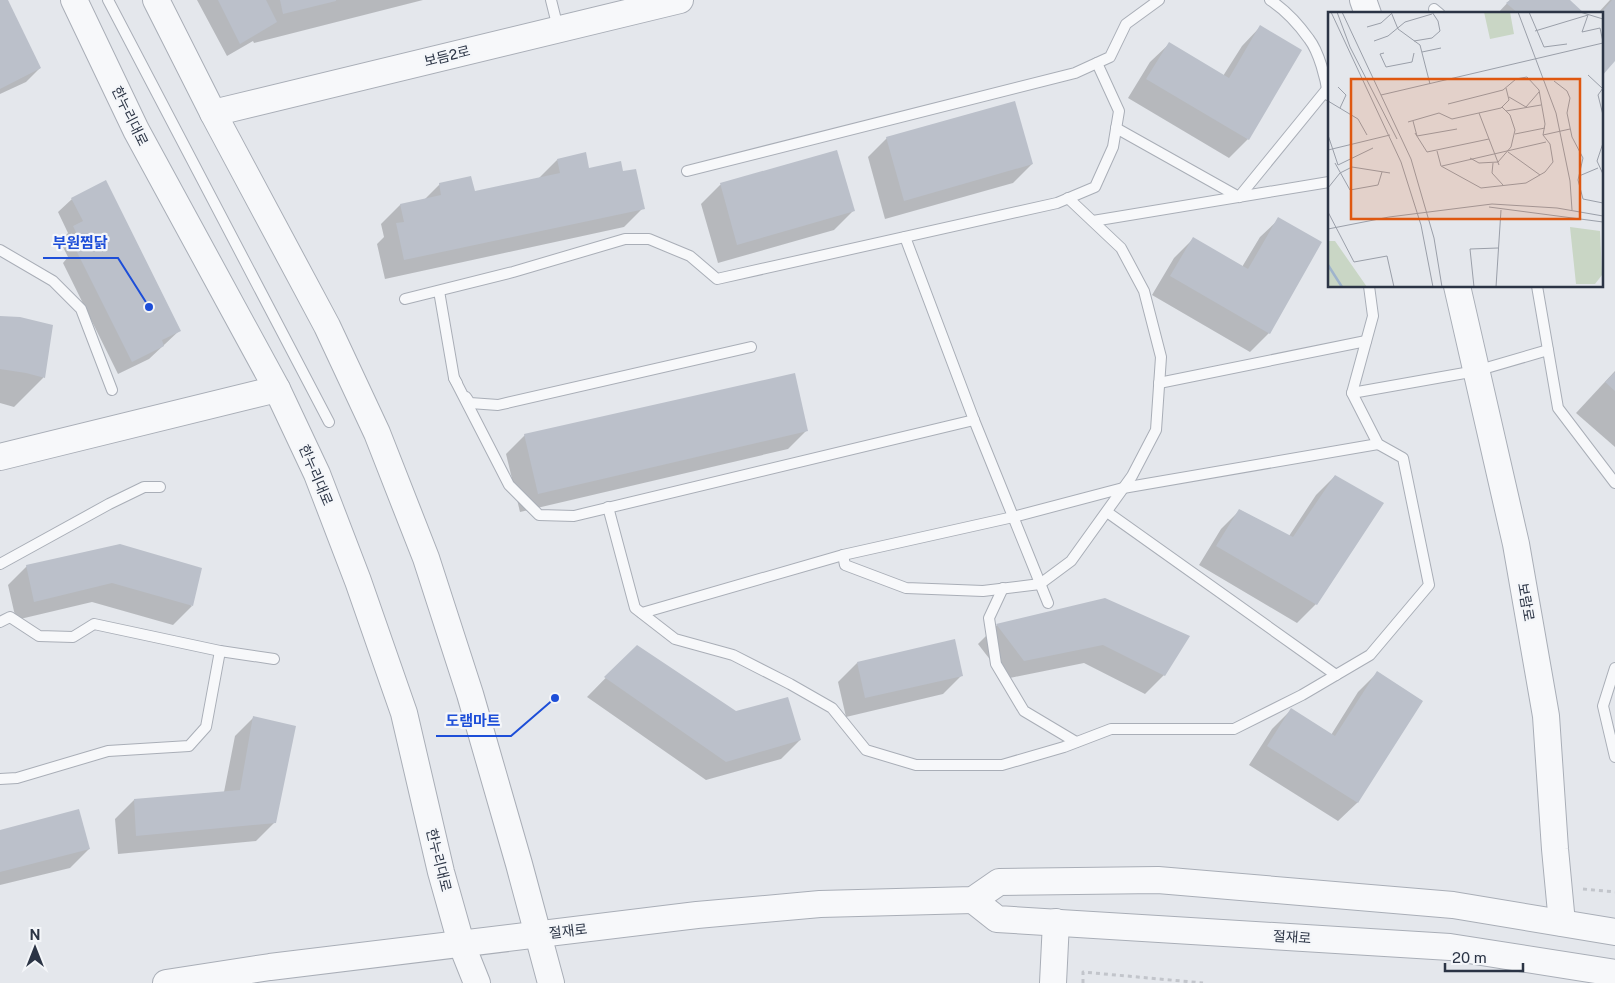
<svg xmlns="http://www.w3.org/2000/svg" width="1615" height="983" viewBox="0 0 1615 983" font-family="'Public Sans','Noto Sans KR',sans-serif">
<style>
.shadow{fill:#0003}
.building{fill:#bbc0ca}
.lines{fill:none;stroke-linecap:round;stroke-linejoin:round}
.service-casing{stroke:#a9aeb7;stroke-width:12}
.tertiary-casing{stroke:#a9aeb7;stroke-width:28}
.path{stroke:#c2c5cb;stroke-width:3;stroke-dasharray:4 4;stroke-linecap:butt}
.service{stroke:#f7f8fa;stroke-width:10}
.tertiary{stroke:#f7f8fa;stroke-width:26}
.labels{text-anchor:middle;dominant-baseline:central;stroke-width:4.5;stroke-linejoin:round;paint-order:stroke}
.street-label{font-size:14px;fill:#2b3445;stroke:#f4f6f9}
.inset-river{fill:none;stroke:#9fb4cc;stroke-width:2.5}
.inset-road{fill:none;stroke:#9a9fa9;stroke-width:1}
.view{fill:#df570f;fill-opacity:0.15;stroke:#df570f;stroke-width:2.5}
.inset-edge{fill:none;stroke:#2b3445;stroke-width:2.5}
.leader{fill:none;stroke:#1d4ed8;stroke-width:2}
.callout-dot{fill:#1d4ed8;stroke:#f4f6f9;stroke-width:2}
.callout-label{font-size:15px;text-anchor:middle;font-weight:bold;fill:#1d4ed8;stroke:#f4f6f9;stroke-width:4.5;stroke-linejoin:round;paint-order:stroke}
</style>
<rect width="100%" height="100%" fill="#e4e7ec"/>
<!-- shadow -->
<g class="shadow">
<path d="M 0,0 L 6,0 L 40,68 L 26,82 L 0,94 Z"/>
<path d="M 197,0 L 423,0 L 254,43 L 253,41 L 227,56 Z"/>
<path d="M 1510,0 L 1568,0 L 1583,14 L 1497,14 Z"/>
<path d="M 1610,0 L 1615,0 L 1615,59 L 1601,14 L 1597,14 Z"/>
<path d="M 1260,27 L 1248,139 L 1229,158 L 1128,98 L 1150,62 L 1169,44 L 1223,76 L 1242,46 Z"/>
<path d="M 887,138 L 1032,164 L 1013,183 L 885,219 L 868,157 Z"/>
<path d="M 836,152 L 853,211 L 834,230 L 718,263 L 701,204 L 720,185 Z"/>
<path d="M 557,160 L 588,169 L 622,173 L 643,208 L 624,227 L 385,279 L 377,244 L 384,237 L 381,224 L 400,205 L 424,200 L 440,184 L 474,193 L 538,179 Z"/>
<path d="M 72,199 L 180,330 L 149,359 L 118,374 L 63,263 L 68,257 L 60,241 L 68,233 L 58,212 Z"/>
<path d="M 1279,219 L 1269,333 L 1250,352 L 1152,295 L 1174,258 L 1193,239 L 1242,267 L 1260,237 Z"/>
<path d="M 0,317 L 52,326 L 43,378 L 14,407 L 0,403 Z"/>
<path d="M 1615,371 L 1615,447 L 1576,413 Z"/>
<path d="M 807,430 L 788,449 L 520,512 L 506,454 L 525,435 Z"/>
<path d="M 1335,476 L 1316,604 L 1297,623 L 1199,565 L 1221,529 L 1240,510 L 1289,536 L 1316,495 Z"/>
<path d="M 120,545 L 192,606 L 173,625 L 92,602 L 16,620 L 8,585 L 27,566 Z"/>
<path d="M 1105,599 L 1164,675 L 1145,694 L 1084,663 L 1005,679 L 978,644 L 997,625 Z"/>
<path d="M 637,646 L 736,713 L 800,740 L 781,759 L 706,780 L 587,697 Z"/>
<path d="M 857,663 L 962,675 L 943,694 L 846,717 L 838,682 Z"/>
<path d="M 1377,673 L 1422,701 L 1357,803 L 1338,821 L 1249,765 L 1272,729 L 1291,710 L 1331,735 L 1358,692 Z"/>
<path d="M 254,717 L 275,822 L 256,841 L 118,854 L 115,819 L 134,800 L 224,792 L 235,736 Z"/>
<path d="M 0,831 L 89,849 L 70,868 L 0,885 Z"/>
</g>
<!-- building -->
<g class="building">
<path d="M 0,0 L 8,0 L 41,68 L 0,89 Z"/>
<path d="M 218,0 L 266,0 L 277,22 L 240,44 Z"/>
<path d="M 280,0 L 336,0 L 336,1 L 283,14 Z"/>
<path d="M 1510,0 L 1570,0 L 1585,14 L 1519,14 L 1506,3 Z"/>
<path d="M 1612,0 L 1615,0 L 1615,61 L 1601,77 L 1601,14 L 1600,14 Z"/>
<path d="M 1260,25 L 1302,50 L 1249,140 L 1146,79 L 1169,42 L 1229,78 Z"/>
<path d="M 1015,101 L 1033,164 L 904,201 L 886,137 Z"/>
<path d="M 837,150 L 855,211 L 737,245 L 720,183 Z"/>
<path d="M 586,152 L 589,168 L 621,161 L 623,171 L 636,169 L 645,209 L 404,260 L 396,223 L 404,222 L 400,204 L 441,195 L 439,183 L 471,176 L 475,191 L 560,173 L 557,159 Z"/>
<path d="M 106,180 L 181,331 L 162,340 L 164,346 L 132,362 L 75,248 L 82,245 L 73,226 L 83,221 L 71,198 Z"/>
<path d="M 1278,217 L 1322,242 L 1270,334 L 1170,276 L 1193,237 L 1248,269 Z"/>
<path d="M 0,316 L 20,317 L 53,325 L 45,378 L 26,373 L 0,369 Z"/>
<path d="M 1615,372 L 1615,391 L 1605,382 Z"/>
<path d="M 795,373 L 808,431 L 538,494 L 524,434 Z"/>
<path d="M 1335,475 L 1384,503 L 1317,605 L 1216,546 L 1239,509 L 1293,537 Z"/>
<path d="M 120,544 L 202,568 L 193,606 L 112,583 L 34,602 L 26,565 Z"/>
<path d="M 1105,598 L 1190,636 L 1165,676 L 1103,645 L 1024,661 L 996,624 Z"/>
<path d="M 955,639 L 963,676 L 865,698 L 857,662 Z"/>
<path d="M 637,645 L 736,711 L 788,697 L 801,740 L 726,762 L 604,677 Z"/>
<path d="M 1377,671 L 1423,701 L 1358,803 L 1267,746 L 1291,708 L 1335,736 Z"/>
<path d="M 253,716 L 296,726 L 276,823 L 136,836 L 134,799 L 240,790 Z"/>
<path d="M 79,809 L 90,849 L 0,872 L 0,830 Z"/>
</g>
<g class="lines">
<defs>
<g id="service">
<path d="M 108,0 L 329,422"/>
<path d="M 551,0 L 558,28"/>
<path d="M 1270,0 C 1284,9 1299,25 1309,39 C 1319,52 1326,79 1328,95"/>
<path d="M 1434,9 L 1440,14"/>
<path d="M 1116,128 L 1239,197 L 1327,89"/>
<path d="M 687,171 L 1075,73 L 1110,57 L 1126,24 L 1159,0"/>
<path d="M 1093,221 L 1329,182"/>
<path d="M 905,237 L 974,420 L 1048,603"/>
<path d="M 0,250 L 53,281 L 81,309 L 112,390"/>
<path d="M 1537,286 L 1558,408 L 1615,483"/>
<path d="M 439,291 L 454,378 L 457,383"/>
<path d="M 405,299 L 513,272 L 625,239 L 649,239 L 690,256 L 717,279 L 1057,203 L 1095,187 L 1113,147 L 1119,111 L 1097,63"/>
<path d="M 454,378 L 509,485 L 539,515 L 574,516 L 974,420"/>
<path d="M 1159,383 L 1366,341"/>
<path d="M 1352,393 L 1476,371 L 1548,350"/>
<path d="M 466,397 L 470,403 L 498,405 L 751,347"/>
<path d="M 608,507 L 635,608 L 675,639 L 733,655 L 790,684 L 832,708 L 866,750 L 916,765 L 1002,765 L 1064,747 L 1111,729 L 1234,729 L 1302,695 L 1370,655 L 1429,585 L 1403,458 L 1378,444 L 1352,393 L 1373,316 L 1369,286"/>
<path d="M 1107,512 L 1336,675"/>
<path d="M 843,555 L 845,565 L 906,588 L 983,591 L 1040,584 L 1071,561 L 1132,476 L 1156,430 L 1161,357 L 1144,291 L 1121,248 L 1068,198"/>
<path d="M 0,564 L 109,504 L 144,487 L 160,487"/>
<path d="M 1003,588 L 989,618 L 996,664 L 1024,711 L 1076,742"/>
<path d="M 642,613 L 843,555 L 1013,517 L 1123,488 L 1378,444"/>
<path d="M 0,622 L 10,617 L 39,636 L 73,637 L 94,624 L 220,651 L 274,659"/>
<path d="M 1615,668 L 1603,706 L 1615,757"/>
<path d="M 0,779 L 17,778 L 108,751 L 189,746 L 206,727 L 220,651"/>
</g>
<g id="tertiary">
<path d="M 74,0 L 136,130 L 277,389 L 317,474 L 358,581 L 404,713 L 441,872 L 461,943 L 477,983"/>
<path d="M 156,0 L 213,113 L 327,326 L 377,433 L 426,558 L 470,694 L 519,864 L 551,983"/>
<path d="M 1363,0 L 1368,14"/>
<path d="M 213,113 L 680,0"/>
<path d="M 1457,286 L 1516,544 L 1546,716 L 1555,849 L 1562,923"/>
<path d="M 0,457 L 277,389"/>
<path d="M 973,900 L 997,919 L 1450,947 L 1615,973"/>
<path d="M 166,983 L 270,967 L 697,915 L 820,904 L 973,900 L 999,882 L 1158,880 L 1453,905 L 1615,932"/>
<path d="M 1053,983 L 1056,922"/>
</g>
</defs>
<!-- service casing -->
<use href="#service" class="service-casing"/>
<!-- tertiary casing -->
<use href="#tertiary" class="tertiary-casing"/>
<!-- path -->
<g class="path">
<path d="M 1583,889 L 1615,892"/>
<path d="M 1083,983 L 1083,972 L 1203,983"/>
</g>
<!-- service -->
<use href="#service" class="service"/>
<!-- tertiary -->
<use href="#tertiary" class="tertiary"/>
</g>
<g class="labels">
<!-- street labels -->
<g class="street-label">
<text transform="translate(447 56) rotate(-14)">보듬2로</text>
<text transform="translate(130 116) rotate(64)">한누리대로</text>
<text transform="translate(316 475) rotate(67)">한누리대로</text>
<text transform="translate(1526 602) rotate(80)">보람로</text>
<text transform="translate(439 860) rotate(76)">한누리대로</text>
<text transform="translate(568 931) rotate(-7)">절재로</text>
<text transform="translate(1292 937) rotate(4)">절재로</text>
</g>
</g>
<!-- overview -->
<g transform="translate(1328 12)">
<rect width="275" height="275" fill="#e4e7ec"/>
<path d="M 156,0 L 182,0 L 186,22 L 162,27 ZM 242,215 L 272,219 L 274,263 L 267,272 L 248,272 ZM 0,229 L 7,229 L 39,275 L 0,275 Z" fill="#c9d6c5"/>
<path class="inset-river" d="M 0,253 L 14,275"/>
<path class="inset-road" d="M 3,0 L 73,150 L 93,213 L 105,275M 9,0 L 22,35 L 69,127M 14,0 L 83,147 L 106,226 L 114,275M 63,0 L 70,17 L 92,33 L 102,72M 190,0 L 228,101 L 242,169 L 244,198M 201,0 L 216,35 L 239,32M 252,0 L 275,7M 260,3 L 254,20 L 272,16 L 275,30M 39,15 L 53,11 L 63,2M 207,19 L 260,3M 46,29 L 60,24 L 77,10 L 104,2M 86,29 L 104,26 L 112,19 L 110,9 L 104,0M 94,40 L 113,36M 56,41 L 52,42 L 58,55 L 84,50 L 86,41M 260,63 L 274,76M 226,69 L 239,79 L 242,86 L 239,101 L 244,125 L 255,146 L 250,168 L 255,187 L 275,191M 10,75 L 18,83 L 12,96M 275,76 L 270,83 L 275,103M 53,83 L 275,31M 181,85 L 198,95 L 211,80M 0,89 L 30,107 L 39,123M 178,99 L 213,93M 151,101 L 171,153M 85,109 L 89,124 L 129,117M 80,110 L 111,101 L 124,107 L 173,96 L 181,88 L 178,76M 87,121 L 99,140 L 161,127M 187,122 L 217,116M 0,123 L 10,153 L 45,136M 215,123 L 242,117M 275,131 L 269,149 L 275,162M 0,138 L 62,123M 109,139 L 113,154 L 153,176 L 198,171 L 217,160 L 225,150 L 222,132 L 215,123 L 217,112 L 211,78 L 199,65 L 188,67 L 175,78 L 120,92M 180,140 L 212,163M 142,146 L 151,151 L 170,150 L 183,135 L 187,118 L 182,103 L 174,95M 7,151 L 22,178 L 50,173 L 54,160M 165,151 L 164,161 L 175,173M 114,154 L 218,130M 251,164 L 270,156M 0,176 L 12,161 L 24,155 L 62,161M 161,195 L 275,210M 0,200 L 26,250 L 59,244 L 66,275M 0,217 L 61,205 L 164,192 L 229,196 L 275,204M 146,275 L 142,237 L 170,236M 168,275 L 173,198"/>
<path class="view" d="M 23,67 L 252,67 L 252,207 L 23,207 Z"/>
<rect width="275" height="275" class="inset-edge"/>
</g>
<!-- callouts -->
<path class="leader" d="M149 307L118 258H43M555 698L511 736H436"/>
<g class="callout-dot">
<circle cx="149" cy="307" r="5"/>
<circle cx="555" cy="698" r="5"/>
</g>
<g class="callout-label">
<text x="80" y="248">부원찜닭</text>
<text x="473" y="726">도램마트</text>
</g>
<!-- north arrow -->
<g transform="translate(35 948)" stroke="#f4f6f9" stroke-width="4" paint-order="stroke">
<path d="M0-4L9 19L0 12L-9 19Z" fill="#2b3445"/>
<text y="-8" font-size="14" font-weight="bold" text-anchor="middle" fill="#2b3445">N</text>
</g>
<!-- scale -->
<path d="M1445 963v8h78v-8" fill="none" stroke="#2b3445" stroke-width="2.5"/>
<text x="1452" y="963" font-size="15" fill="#2b3445" stroke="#f4f6f9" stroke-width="4" paint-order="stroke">20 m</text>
</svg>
